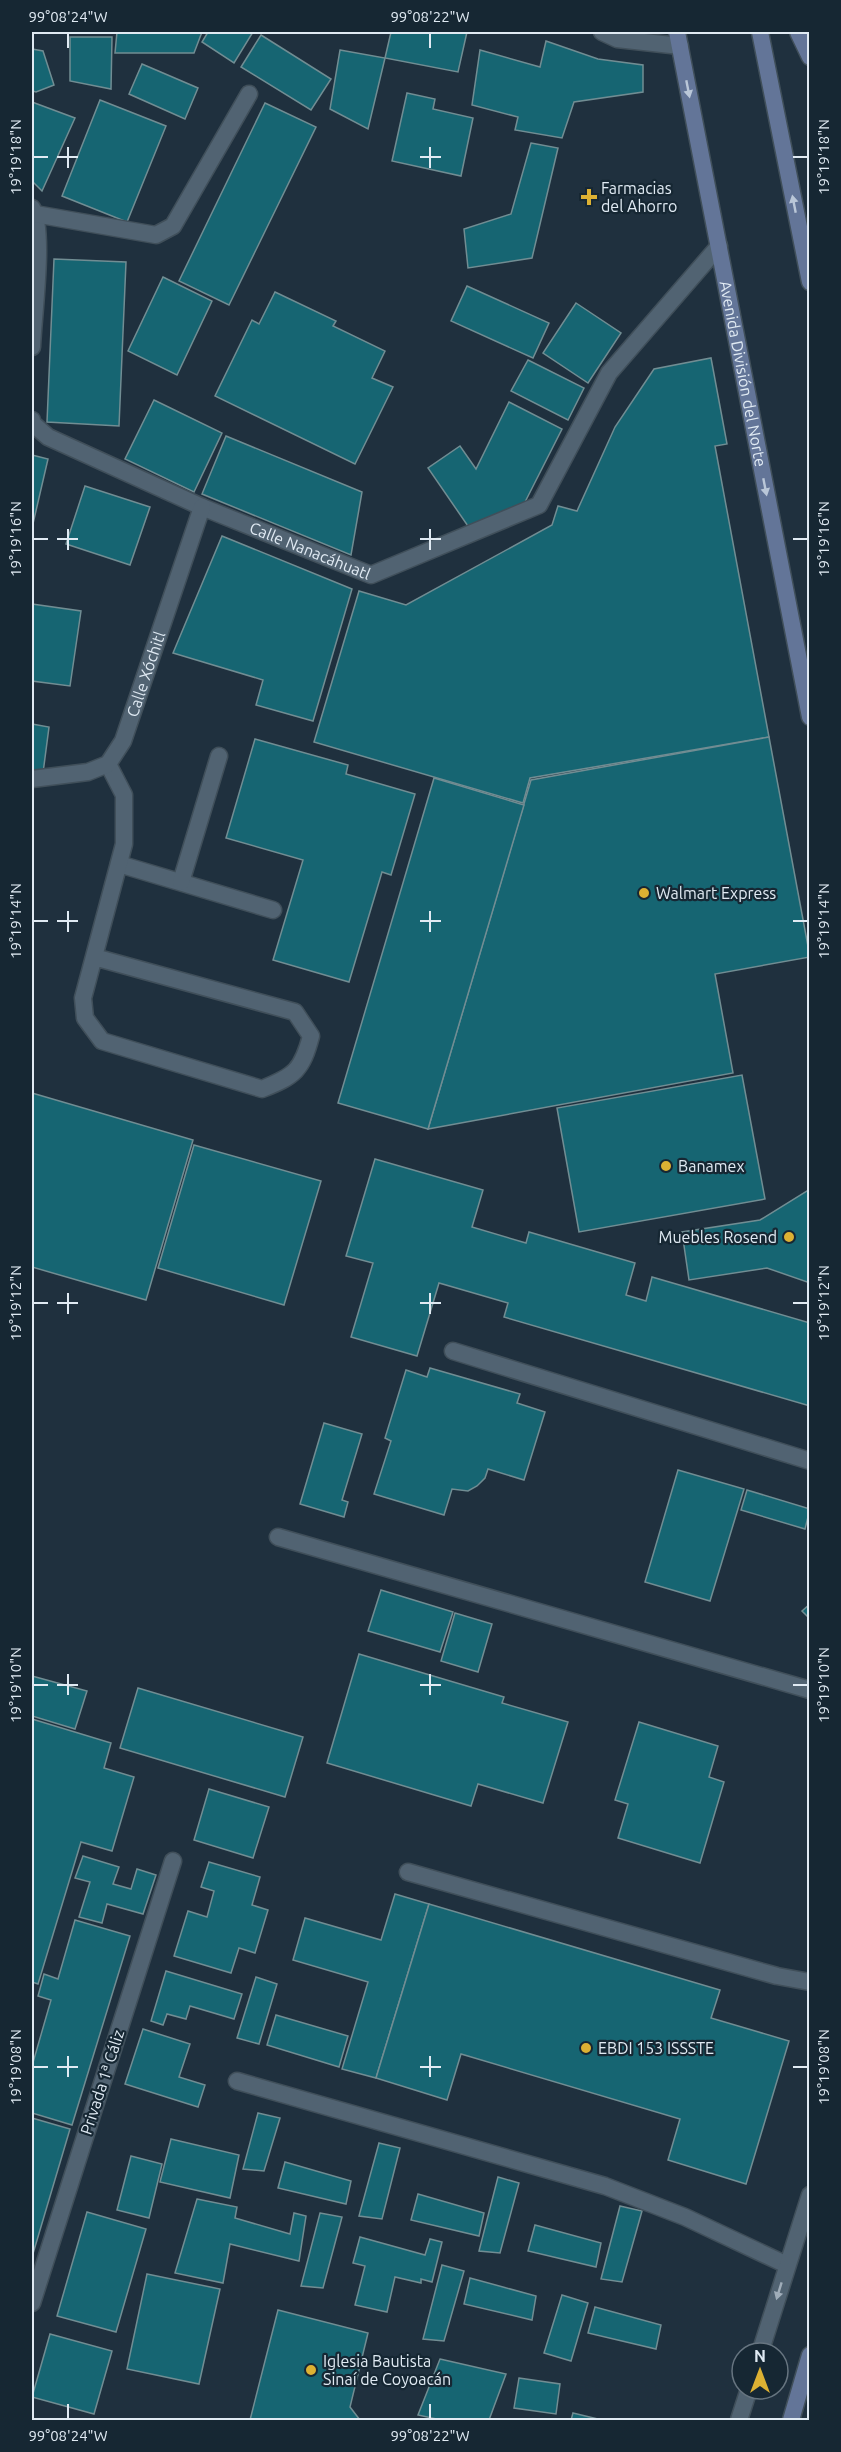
<svg xmlns="http://www.w3.org/2000/svg" width="841" height="2452" viewBox="0 0 841 2452" font-family="Ubuntu,sans-serif">
<style>
.building{fill:#166572;stroke:#718d93;stroke-width:1.5}
.lines{fill:none;stroke-linecap:round;stroke-linejoin:round}
.service-casing{stroke:#404f5a;stroke-width:19}
.minor-casing{stroke:#404f5a;stroke-width:19}
.tertiary-casing{stroke:#404f5a;stroke-width:19}
.secondary-casing{stroke:#404f5a;stroke-width:19}
.service{stroke:#516372;stroke-width:16}
.minor{stroke:#516372;stroke-width:16}
.tertiary{stroke:#516372;stroke-width:16}
.secondary{stroke:#637598;stroke-width:16}
.oneway{fill:#bac7d8}
.oneway2{fill:#a0adb9}
.ticks{fill:none;stroke:#e0eaf3;stroke-width:2}
.poi-dot{fill:#ddb133;stroke:#162733;stroke-width:2}
.labels{text-anchor:middle;dominant-baseline:central;stroke-width:4.5;stroke-linejoin:round;paint-order:stroke}
.poi-label{font-size:16px;fill:#e0eaf3;stroke:#162733;text-anchor:start}
.street-label{font-size:16px;fill:#e0eaf3;stroke:#162733}
.neatline{fill:none;stroke:#e0eaf3;stroke-width:2}
.ticks-label{font-size:15px;text-anchor:middle;fill:#e0eaf3}
</style>
<rect width="100%" height="100%" fill="#1f303e"/>
<!-- building -->
<g class="building">
<path d="M 117,32 L 163,33 L 202,32 L 194,53 L 115,53 Z"/>
<path d="M 208,32 L 253,32 L 234,63 L 202,42 Z"/>
<path d="M 391,32 L 467,32 L 458,72 L 385,58 Z"/>
<path d="M 261,35 L 331,79 L 311,110 L 241,67 Z"/>
<path d="M 70,37 L 112,37 L 111,89 L 70,81 Z"/>
<path d="M 546,41 L 598,59 L 643,65 L 643,92 L 574,102 L 562,138 L 515,130 L 518,117 L 472,105 L 480,50 L 540,67 Z"/>
<path d="M 32,49 L 43,51 L 54,85 L 36,92 L 32,91 Z"/>
<path d="M 340,50 L 385,58 L 368,129 L 330,109 Z"/>
<path d="M 142,64 L 198,88 L 185,119 L 129,94 Z"/>
<path d="M 407,93 L 435,99 L 433,109 L 473,118 L 461,176 L 392,161 Z"/>
<path d="M 100,100 L 166,126 L 127,222 L 62,196 Z"/>
<path d="M 32,102 L 75,118 L 42,191 L 32,181 Z"/>
<path d="M 265,103 L 316,127 L 229,305 L 179,281 Z"/>
<path d="M 531,143 L 558,148 L 532,258 L 468,268 L 464,229 L 511,214 Z"/>
<path d="M 54,259 L 126,262 L 119,426 L 47,422 Z"/>
<path d="M 163,277 L 212,301 L 177,375 L 128,351 Z"/>
<path d="M 467,286 L 549,323 L 533,358 L 451,321 Z"/>
<path d="M 275,292 L 336,321 L 333,326 L 385,351 L 372,378 L 393,387 L 355,464 L 215,396 L 252,320 L 259,324 Z"/>
<path d="M 576,303 L 621,333 L 588,383 L 543,353 Z"/>
<path d="M 711,358 L 727,444 L 715,446 L 769,737 L 530,778 L 523,803 L 314,742 L 359,591 L 406,605 L 552,525 L 558,506 L 577,511 L 615,427 L 654,369 Z"/>
<path d="M 528,360 L 584,388 L 568,420 L 511,391 Z"/>
<path d="M 154,400 L 222,433 L 194,492 L 125,459 Z"/>
<path d="M 509,402 L 562,429 L 523,506 L 470,529 L 428,468 L 460,446 L 476,469 Z"/>
<path d="M 226,436 L 362,492 L 351,555 L 202,494 Z"/>
<path d="M 32,455 L 48,459 L 32,528 Z"/>
<path d="M 85,486 L 150,507 L 130,565 L 66,544 Z"/>
<path d="M 222,536 L 352,589 L 313,721 L 256,705 L 263,680 L 173,653 Z"/>
<path d="M 32,604 L 81,611 L 70,686 L 32,681 Z"/>
<path d="M 32,724 L 49,727 L 43,773 L 32,773 Z"/>
<path d="M 769,737 L 810,957 L 715,974 L 733,1073 L 428,1129 L 531,780 Z"/>
<path d="M 255,739 L 348,765 L 346,774 L 415,794 L 391,875 L 382,872 L 349,982 L 273,960 L 303,860 L 226,838 Z"/>
<path d="M 434,778 L 524,805 L 428,1129 L 338,1103 Z"/>
<path d="M 742,1075 L 765,1199 L 579,1232 L 557,1108 Z"/>
<path d="M 32,1093 L 193,1140 L 146,1300 L 32,1267 Z"/>
<path d="M 194,1145 L 321,1181 L 284,1305 L 158,1268 Z"/>
<path d="M 375,1159 L 483,1190 L 472,1227 L 526,1243 L 529,1232 L 635,1263 L 626,1295 L 646,1301 L 652,1277 L 810,1323 L 810,1406 L 504,1317 L 508,1303 L 439,1283 L 417,1356 L 351,1337 L 373,1263 L 346,1256 Z"/>
<path d="M 810,1189 L 810,1283 L 767,1268 L 689,1280 L 682,1232 L 760,1220 Z"/>
<path d="M 430,1368 L 520,1394 L 517,1403 L 545,1412 L 524,1480 L 488,1469 L 485,1478 L 477,1486 L 468,1491 L 452,1489 L 444,1515 L 374,1494 L 391,1441 L 385,1438 L 406,1370 L 427,1377 Z"/>
<path d="M 324,1423 L 362,1434 L 342,1500 L 348,1502 L 344,1517 L 300,1504 Z"/>
<path d="M 678,1470 L 744,1489 L 710,1601 L 645,1582 Z"/>
<path d="M 747,1490 L 810,1509 L 805,1529 L 741,1510 Z"/>
<path d="M 381,1590 L 453,1612 L 440,1652 L 368,1631 Z"/>
<path d="M 810,1604 L 810,1619 L 802,1611 Z"/>
<path d="M 455,1613 L 492,1624 L 478,1672 L 441,1661 Z"/>
<path d="M 359,1654 L 504,1697 L 502,1703 L 568,1722 L 543,1803 L 478,1784 L 471,1806 L 327,1763 Z"/>
<path d="M 32,1676 L 87,1691 L 75,1729 L 32,1716 Z"/>
<path d="M 138,1688 L 303,1737 L 285,1797 L 120,1748 Z"/>
<path d="M 32,1719 L 111,1743 L 104,1768 L 134,1777 L 112,1851 L 81,1842 L 38,1984 L 32,1982 Z"/>
<path d="M 639,1722 L 718,1746 L 709,1777 L 724,1782 L 700,1863 L 618,1838 L 628,1804 L 615,1800 Z"/>
<path d="M 209,1789 L 269,1807 L 253,1858 L 194,1840 Z"/>
<path d="M 83,1856 L 119,1867 L 113,1884 L 131,1889 L 137,1869 L 156,1875 L 143,1914 L 107,1904 L 102,1923 L 79,1917 L 90,1882 L 75,1878 Z"/>
<path d="M 209,1862 L 260,1877 L 252,1905 L 268,1910 L 255,1953 L 239,1948 L 231,1973 L 174,1956 L 188,1911 L 207,1917 L 214,1891 L 201,1887 Z"/>
<path d="M 395,1894 L 429,1904 L 376,2078 L 342,2069 L 368,1982 L 293,1960 L 305,1918 L 381,1940 Z"/>
<path d="M 429,1904 L 720,1990 L 711,2018 L 789,2041 L 746,2184 L 668,2160 L 680,2119 L 461,2054 L 447,2100 L 376,2078 Z"/>
<path d="M 75,1920 L 130,1936 L 72,2125 L 32,2113 L 32,2066 L 51,2000 L 38,1996 L 44,1974 L 58,1979 Z"/>
<path d="M 166,1971 L 242,1994 L 234,2019 L 190,2006 L 186,2019 L 167,2014 L 163,2025 L 151,2021 Z"/>
<path d="M 256,1977 L 277,1984 L 259,2044 L 237,2038 Z"/>
<path d="M 276,2015 L 348,2036 L 339,2067 L 267,2045 Z"/>
<path d="M 143,2029 L 190,2044 L 179,2077 L 205,2085 L 198,2107 L 125,2084 Z"/>
<path d="M 258,2113 L 280,2118 L 264,2171 L 243,2169 Z"/>
<path d="M 32,2118 L 70,2129 L 32,2257 Z"/>
<path d="M 171,2139 L 239,2155 L 230,2198 L 160,2182 Z"/>
<path d="M 379,2143 L 400,2148 L 382,2219 L 359,2216 Z"/>
<path d="M 131,2156 L 162,2164 L 149,2218 L 117,2210 Z"/>
<path d="M 285,2162 L 351,2181 L 346,2204 L 278,2188 Z"/>
<path d="M 498,2177 L 519,2183 L 500,2253 L 479,2251 Z"/>
<path d="M 418,2194 L 484,2213 L 479,2236 L 411,2220 Z"/>
<path d="M 197,2199 L 237,2207 L 235,2218 L 290,2234 L 294,2213 L 306,2216 L 299,2261 L 230,2244 L 223,2283 L 175,2273 Z"/>
<path d="M 620,2206 L 642,2211 L 622,2282 L 601,2279 Z"/>
<path d="M 87,2212 L 146,2229 L 116,2332 L 57,2316 Z"/>
<path d="M 320,2213 L 342,2217 L 323,2288 L 301,2286 Z"/>
<path d="M 535,2225 L 601,2243 L 596,2267 L 528,2251 Z"/>
<path d="M 360,2237 L 425,2255 L 430,2239 L 442,2242 L 432,2282 L 421,2279 L 421,2283 L 395,2277 L 387,2312 L 355,2305 L 365,2266 L 353,2263 Z"/>
<path d="M 442,2265 L 464,2271 L 444,2341 L 423,2339 Z"/>
<path d="M 147,2274 L 220,2289 L 199,2384 L 127,2369 Z"/>
<path d="M 470,2278 L 536,2296 L 532,2320 L 464,2304 Z"/>
<path d="M 562,2295 L 588,2303 L 571,2361 L 544,2353 Z"/>
<path d="M 595,2307 L 661,2325 L 656,2349 L 588,2333 Z"/>
<path d="M 278,2310 L 368,2333 L 350,2407 L 360,2420 L 250,2420 Z"/>
<path d="M 50,2334 L 112,2351 L 94,2414 L 32,2397 Z"/>
<path d="M 440,2359 L 506,2374 L 489,2420 L 441,2420 L 418,2415 Z"/>
<path d="M 519,2378 L 560,2384 L 556,2414 L 514,2408 Z"/>
<path d="M 573,2413 L 602,2420 L 571,2420 Z"/>
</g>
<g class="lines">
<defs>
<g id="service">
<path d="M 119,864 L 273,910"/>
<path d="M 181,882 L 219,756"/>
<path d="M 94,957 L 295,1012 L 311,1036 C 302,1070 295,1076 262,1089 L 102,1041 L 85,1018 L 83,998 L 124,844 L 124,795 L 108,764"/>
<path d="M 453,1351 L 810,1461"/>
<path d="M 278,1537 L 810,1690"/>
<path d="M 408,1872 L 777,1976 L 810,1982"/>
</g>
<g id="minor">
<path d="M 602,32 L 617,39 L 680,46"/>
<path d="M 32,208 C 45,231 33,318 32,347"/>
<path d="M 35,214 L 156,235 L 173,226 L 249,94"/>
<path id="s1" d="M 32,420 L 32,423 L 48,437 L 202,507 L 371,575 L 539,505 L 609,373 L 719,246"/>
<path id="s2" d="M 32,779 L 88,772 L 108,764 L 123,741 L 202,507"/>
<path d="M 237,2081 L 605,2186 L 685,2217 L 787,2265"/>
<path d="M 32,2303 L 173,1861"/>
</g>
<g id="tertiary">
<path d="M 760,2353 L 810,2195"/>
<path d="M 739,2420 L 749,2389"/>
</g>
<g id="secondary">
<path id="s3" d="M 677,32 L 810,717"/>
<path d="M 760,32 L 810,282"/>
<path d="M 798,32 L 810,57"/>
<path d="M 791,2420 L 810,2355"/>
</g>
</defs>
<!-- service casing -->
<use href="#service" class="service-casing"/>
<!-- minor casing -->
<use href="#minor" class="minor-casing"/>
<!-- tertiary casing -->
<use href="#tertiary" class="tertiary-casing"/>
<!-- secondary casing -->
<use href="#secondary" class="secondary-casing"/>
<!-- service -->
<use href="#service" class="service"/>
<!-- minor -->
<use href="#minor" class="minor"/>
<!-- tertiary -->
<use href="#tertiary" class="tertiary"/>
<!-- secondary -->
<use href="#secondary" class="secondary"/>
</g>
<!-- one-way arrows -->
<defs><path id="oneway-solid" d="M-6-.8H1V-3.2L6.5 0L1 3.2V.8H-6Z" transform="scale(1.5)"/></defs>
<g class="oneway">
<use href="#oneway-solid" transform="translate(688 89) rotate(79)"/>
<use href="#oneway-solid" transform="translate(794 204) rotate(-101)"/>
<use href="#oneway-solid" transform="translate(765 487) rotate(79)"/>
</g>
<use class="oneway2" href="#oneway-solid" transform="translate(779 2291) rotate(107)"/>
<!-- ticks -->
<path class="ticks" d="M 68,33 L 68,48M 430,33 L 430,48M 68,147 L 68,168M 430,147 L 430,168M 33,157 L 48,157M 57,157 L 78,157M 420,157 L 441,157M 793,157 L 808,157M 68,529 L 68,550M 430,529 L 430,550M 33,539 L 48,539M 57,539 L 78,539M 420,539 L 441,539M 793,539 L 808,539M 68,911 L 68,932M 430,911 L 430,932M 33,921 L 48,921M 57,921 L 78,921M 420,921 L 441,921M 793,921 L 808,921M 68,1293 L 68,1314M 430,1293 L 430,1314M 33,1303 L 48,1303M 57,1303 L 78,1303M 420,1303 L 441,1303M 793,1303 L 808,1303M 68,1674 L 68,1695M 430,1674 L 430,1695M 33,1685 L 48,1685M 57,1685 L 78,1685M 420,1685 L 441,1685M 793,1685 L 808,1685M 68,2056 L 68,2077M 430,2056 L 430,2077M 33,2067 L 48,2067M 57,2067 L 78,2067M 420,2067 L 441,2067M 793,2067 L 808,2067M 68,2404 L 68,2419M 430,2404 L 430,2419"/>
<!-- markers -->
<g class="poi-dot">
<path d="M586 188h6v6h6v6h-6v6h-6v-6h-6v-6h6z"/>
<circle cx="644" cy="893" r="6"/>
<circle cx="666" cy="1166" r="6"/>
<circle cx="789" cy="1237" r="6"/>
<circle cx="586" cy="2048" r="6"/>
<circle cx="311" cy="2370" r="6"/>
</g>
<g class="labels">
<!-- poi labels -->
<g class="poi-label">
<text x="601" y="188">Farmacias<tspan x="601" dy="18">del Ahorro</tspan></text>
<text x="656" y="893">Walmart Express</text>
<text x="678" y="1166">Banamex</text>
<text x="777" y="1237" text-anchor="end">Muebles Rosend</text>
<text x="598" y="2048">EBDI 153 ISSSTE</text>
<text x="323" y="2361">Iglesia Bautista<tspan x="323" dy="18">Sinaí de Coyoacán</tspan></text>
</g>
<!-- street labels -->
<g class="street-label">
<text stroke="none"><textPath href="#s3" startOffset="348">Avenida División del Norte</textPath></text>
<text stroke="none"><textPath href="#s1" startOffset="310">Calle Nanacáhuatl</textPath></text>
<text stroke="none"><textPath href="#s2" startOffset="176">Calle Xóchitl</textPath></text>
<text transform="translate(102 2082) rotate(-72)">Privada 1ª Cáliz</text>
</g>
</g>
<!-- border -->
<rect width="841" height="2452" fill="none" stroke="#162733" stroke-width="66"/>
<!-- north arrow -->
<g transform="translate(760 2371)"><circle r="28" fill="#162733" stroke="#677580" stroke-width="1.5"/>
<path d="M0-4.5L10 22L0 15L-10 22Z" fill="#ddb133"/>
<text y="-9" font-size="16" font-weight="bold" text-anchor="middle" fill="#e0eaf3">N</text>
</g>
<rect x="33" y="33" width="775" height="2386" class="neatline"/>
<g class="ticks-label">
<text x="68" y="22">99°08'24"W</text>
<text x="430" y="22">99°08'22"W</text>
<text transform="translate(16 157) rotate(-90)" y="5">19°19'18"N</text>
<text transform="translate(824 157) rotate(-90)" y="5">19°19'18"N</text>
<text transform="translate(16 539) rotate(-90)" y="5">19°19'16"N</text>
<text transform="translate(824 539) rotate(-90)" y="5">19°19'16"N</text>
<text transform="translate(16 921) rotate(-90)" y="5">19°19'14"N</text>
<text transform="translate(824 921) rotate(-90)" y="5">19°19'14"N</text>
<text transform="translate(16 1303) rotate(-90)" y="5">19°19'12"N</text>
<text transform="translate(824 1303) rotate(-90)" y="5">19°19'12"N</text>
<text transform="translate(16 1685) rotate(-90)" y="5">19°19'10"N</text>
<text transform="translate(824 1685) rotate(-90)" y="5">19°19'10"N</text>
<text transform="translate(16 2067) rotate(-90)" y="5">19°19'08"N</text>
<text transform="translate(824 2067) rotate(-90)" y="5">19°19'08"N</text>
<text x="68" y="2441">99°08'24"W</text>
<text x="430" y="2441">99°08'22"W</text>
</g>
</svg>
